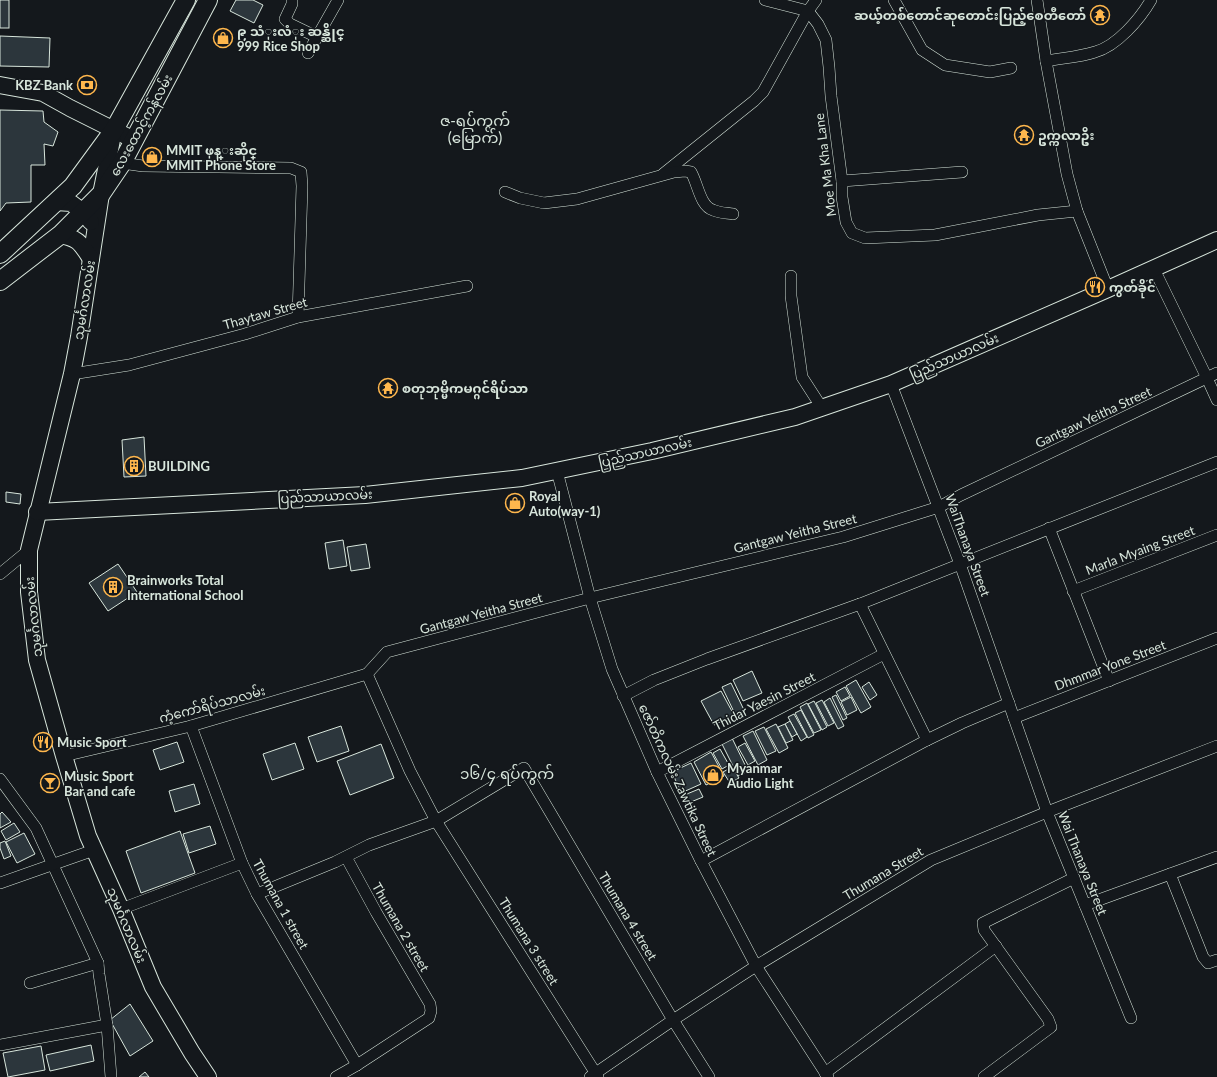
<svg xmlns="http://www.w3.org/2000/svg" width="1217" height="1077" viewBox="0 0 1217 1077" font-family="Lato,'Noto Sans Myanmar',sans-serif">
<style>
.building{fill:#2c363c;stroke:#d8e6dc}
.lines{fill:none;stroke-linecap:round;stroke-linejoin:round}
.street-casing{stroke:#d8e6dc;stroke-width:12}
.secondary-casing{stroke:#d8e6dc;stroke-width:18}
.primary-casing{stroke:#d8e6dc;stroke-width:20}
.street{stroke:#14181c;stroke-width:11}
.secondary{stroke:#14181c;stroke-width:16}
.primary{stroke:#14181c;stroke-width:18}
.labels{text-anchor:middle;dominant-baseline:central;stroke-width:3;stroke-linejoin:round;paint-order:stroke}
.poi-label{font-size:13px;font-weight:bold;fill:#d8e6dc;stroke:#14181c;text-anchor:start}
.street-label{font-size:13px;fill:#d8e6dc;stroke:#14181c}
.quarter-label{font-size:15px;fill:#d8e6dc;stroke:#14181c}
</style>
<rect width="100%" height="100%" fill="#14181c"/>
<!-- building -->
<g class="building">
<rect x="0" y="0" width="9" height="28"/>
<path d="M 236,0 L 253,0 L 263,5 L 254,23 L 230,11 Z"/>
<path d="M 0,36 L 50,38 L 49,67 L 0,66 Z"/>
<path d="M 0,110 L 43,111 L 44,122 L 58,132 L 53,146 L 44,144 L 45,165 L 31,165 L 31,202 L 6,203 L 0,211 Z"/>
<path d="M 144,437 L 146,476 L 124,477 L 122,440 Z"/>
<path d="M 6,492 L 21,494 L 20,504 L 6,502 Z"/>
<path d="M 343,540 L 347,566 L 329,569 L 325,543 Z"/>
<path d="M 366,544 L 370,568 L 351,571 L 347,547 Z"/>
<path d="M 118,564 L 137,592 L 108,611 L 89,583 Z"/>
<path d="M 752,671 L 762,693 L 743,701 L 733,680 Z"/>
<path d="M 856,680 L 871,707 L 861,713 L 846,686 Z"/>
<path d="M 869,682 L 877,695 L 870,700 L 862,687 Z"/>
<path d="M 731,683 L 744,710 L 735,714 L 722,687 Z"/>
<path d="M 845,687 L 850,696 L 841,701 L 836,692 Z"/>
<path d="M 721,691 L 734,715 L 714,725 L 701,701 Z"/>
<path d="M 836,695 L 847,718 L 843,720 L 832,697 Z"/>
<path d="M 851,697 L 857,710 L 847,715 L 841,702 Z"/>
<path d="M 830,698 L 844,726 L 838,729 L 824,702 Z"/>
<path d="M 822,700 L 834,723 L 828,726 L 816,703 Z"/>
<path d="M 814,701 L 827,727 L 822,730 L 808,704 Z"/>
<path d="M 807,703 L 821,730 L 814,733 L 800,707 Z"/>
<path d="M 801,710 L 814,735 L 808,738 L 795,713 Z"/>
<path d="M 794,714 L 807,737 L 801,741 L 788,717 Z"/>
<path d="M 790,721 L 797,734 L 792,737 L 785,724 Z"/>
<path d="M 776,724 L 788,748 L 779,753 L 766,729 Z"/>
<path d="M 785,724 L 793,740 L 786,743 L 778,727 Z"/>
<path d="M 341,726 L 349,751 L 317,762 L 308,737 Z"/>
<path d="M 764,727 L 776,751 L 767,755 L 755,731 Z"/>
<path d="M 753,731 L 767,760 L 758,765 L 743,736 Z"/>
<path d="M 732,738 L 748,771 L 738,776 L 722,744 Z"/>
<path d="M 177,742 L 184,762 L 160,770 L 153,750 Z"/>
<path d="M 295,743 L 304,769 L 272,780 L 263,754 Z"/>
<path d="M 745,743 L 755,761 L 748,765 L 738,747 Z"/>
<path d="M 381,744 L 394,778 L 350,795 L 337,761 Z"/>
<path d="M 720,749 L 729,765 L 722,769 L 713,753 Z"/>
<path d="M 711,752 L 724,776 L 706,785 L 694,762 Z"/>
<path d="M 691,763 L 701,784 L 681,793 L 672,772 Z"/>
<path d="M 732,767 L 739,778 L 730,783 L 723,772 Z"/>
<path d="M 194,784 L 200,804 L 175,812 L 169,791 Z"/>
<path d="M 699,789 L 703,797 L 686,804 L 682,796 Z"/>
<path d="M 2,812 L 11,822 L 0,828 L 0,814 Z"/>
<path d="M 14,823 L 20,832 L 6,840 L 1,831 Z"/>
<path d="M 210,826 L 216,844 L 189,853 L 183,834 Z"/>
<path d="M 180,831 L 195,873 L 141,893 L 126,851 Z"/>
<path d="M 24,833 L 35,854 L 17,863 L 6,842 Z"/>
<path d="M 5,841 L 11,856 L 4,859 L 0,848 L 0,843 Z"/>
<path d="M 130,1004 L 153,1041 L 130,1056 L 110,1020 Z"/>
<path d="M 91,1045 L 94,1061 L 50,1071 L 46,1055 Z"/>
<path d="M 41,1046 L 45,1070 L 8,1077 L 3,1053 Z"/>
<path d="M 145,1072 L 149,1077 L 139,1077 Z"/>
</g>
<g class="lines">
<defs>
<g id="street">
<path d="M 292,0 L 292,4 L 285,19 L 290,24 L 317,37"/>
<path d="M 765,0 L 808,11 L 818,24 L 826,40 L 829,67 L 831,96 L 842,181 L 842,197 L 846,222 L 852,233 L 865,238 L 935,235 L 1038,215 L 1077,211"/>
<path d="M 894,0 L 922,50 L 945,65 L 990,72 L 1011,68"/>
<path d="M 1037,0 L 1046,61 L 1067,174 L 1077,211 L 1108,289"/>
<path d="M 308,53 L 338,0"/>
<path d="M 1046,61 C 1062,58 1080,57 1095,52 C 1117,46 1140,19 1151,0"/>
<path d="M 122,163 L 143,166 L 291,168 L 301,172 L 302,186 L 298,317"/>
<path d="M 663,174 L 754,101 L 763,92 L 808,11 L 816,0"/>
<path d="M 842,181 L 962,172"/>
<path d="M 505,192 L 520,198 L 544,203 L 577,199 L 674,172 L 685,171 L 691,172 C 698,184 700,206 713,210 C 719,213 727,213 733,214"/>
<path d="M 1154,269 L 1207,378 L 1217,400"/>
<path d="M 791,276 L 791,296 L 802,377 L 822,408"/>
<path d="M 72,374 L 129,365 L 245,334 L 298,317 L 467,286"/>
<path d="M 891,384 L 960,564 L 1047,812 L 1131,1018"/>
<path d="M 557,471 L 590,598 L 612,669 L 657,772 L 701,861 L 756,966 L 828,1077"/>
<path d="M 1049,528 L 1109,681"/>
<path d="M 0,574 L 29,550"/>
<path d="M 1073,591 L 1217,535"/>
<path d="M 860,604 L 927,740"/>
<path d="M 367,674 L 387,652 L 590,598 L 843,537 L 939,507 L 961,495 L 1217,373"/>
<path d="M 367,674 L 410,771 L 436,821 L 598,1077"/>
<path d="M 623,696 L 654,680 L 707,659 L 860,604 L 1217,462"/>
<path d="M 1014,718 L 1217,638"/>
<path d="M 191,726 L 242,863 L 257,894 L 357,1065"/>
<path d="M 64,756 L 191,726 L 367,674"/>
<path d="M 657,772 L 884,654"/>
<path d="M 0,779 L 36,828 L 98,963 L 99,974 L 107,1025 L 111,1077"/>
<path d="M 701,861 L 927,740 L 962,723 L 1009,703"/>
<path d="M 1170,874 L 1203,957 L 1208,963 L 1217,960"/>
<path d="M 0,883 L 94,850"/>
<path d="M 257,894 L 335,862 L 369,845 L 436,821 L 524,768 L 673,1020 L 709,1077"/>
<path d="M 1085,905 L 1217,857"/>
<path d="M 121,909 L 242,863"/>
<path d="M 30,983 L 98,963"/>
<path d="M 0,1045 L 107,1025"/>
<path d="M 825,1073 L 996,946"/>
<path d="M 336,1077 L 357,1065 L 429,1018 L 431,1011 L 430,1004 L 376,912 L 346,857"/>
<path d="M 590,1077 L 673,1020 L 756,966 L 931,860 L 1047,812 L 1217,746"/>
<path d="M 984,1077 L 1051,1027 L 1048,1019 L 984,930 L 983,923 L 1074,878"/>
</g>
<g id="secondary">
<path d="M 0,85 L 43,93 L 70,108 L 134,140"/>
<path d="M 114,130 L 101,194 L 79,337 L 72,374 L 29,550 L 29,592 L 37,660 L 64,756 L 88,836 L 121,909 L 153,987 L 192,1053 L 208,1077"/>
<path d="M 56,202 L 71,203 L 83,212 L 91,222"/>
<path d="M 60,235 C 79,238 81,244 91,259"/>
<path d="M 37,512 L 365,495 L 522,478 L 652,451 L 795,417 L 891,384 L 1108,289 L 1217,240"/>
</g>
<g id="primary">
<path d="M 0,254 L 73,186 L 114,130 L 186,0"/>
<path d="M 0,281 L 60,235 L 101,194 L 122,163 L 208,0"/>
</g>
</defs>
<!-- street casing -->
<use href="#street" class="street-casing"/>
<!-- secondary casing -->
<use href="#secondary" class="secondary-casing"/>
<!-- primary casing -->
<use href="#primary" class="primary-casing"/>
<!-- street -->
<use href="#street" class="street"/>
<!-- secondary -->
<use href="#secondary" class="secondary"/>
<!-- primary -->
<use href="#primary" class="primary"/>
</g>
<!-- icons -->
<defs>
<symbol id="temple-ring" viewBox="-11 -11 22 22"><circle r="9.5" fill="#14181c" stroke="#ffb74d" stroke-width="1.5"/><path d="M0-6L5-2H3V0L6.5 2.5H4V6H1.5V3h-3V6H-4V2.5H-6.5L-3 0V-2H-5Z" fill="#ffb74d"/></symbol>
<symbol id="shop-ring" viewBox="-11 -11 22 22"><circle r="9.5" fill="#14181c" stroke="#ffb74d" stroke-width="1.5"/><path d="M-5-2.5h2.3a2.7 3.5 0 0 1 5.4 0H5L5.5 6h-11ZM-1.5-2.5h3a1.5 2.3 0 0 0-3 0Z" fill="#ffb74d"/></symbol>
<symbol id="bank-ring" viewBox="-11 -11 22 22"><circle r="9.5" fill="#14181c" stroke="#ffb74d" stroke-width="1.5"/><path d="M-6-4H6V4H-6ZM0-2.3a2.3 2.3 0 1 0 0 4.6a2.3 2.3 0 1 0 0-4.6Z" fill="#ffb74d"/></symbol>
<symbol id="restaurant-ring" viewBox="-11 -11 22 22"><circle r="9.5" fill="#14181c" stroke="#ffb74d" stroke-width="1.5"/><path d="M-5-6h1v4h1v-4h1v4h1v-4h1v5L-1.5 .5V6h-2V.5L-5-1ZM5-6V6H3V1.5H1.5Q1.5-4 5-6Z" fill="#ffb74d"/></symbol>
<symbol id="building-ring" viewBox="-11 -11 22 22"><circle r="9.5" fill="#14181c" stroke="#ffb74d" stroke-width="1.5"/><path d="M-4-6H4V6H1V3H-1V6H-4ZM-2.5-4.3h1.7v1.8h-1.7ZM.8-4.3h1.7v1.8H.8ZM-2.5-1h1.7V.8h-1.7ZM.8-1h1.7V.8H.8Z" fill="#ffb74d"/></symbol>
<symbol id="bar-ring" viewBox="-11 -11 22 22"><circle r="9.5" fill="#14181c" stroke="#ffb74d" stroke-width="1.5"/><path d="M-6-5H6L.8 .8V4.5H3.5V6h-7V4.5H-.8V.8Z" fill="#ffb74d"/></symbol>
</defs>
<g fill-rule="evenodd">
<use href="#temple-ring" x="1089" y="4" width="22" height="22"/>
<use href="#shop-ring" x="212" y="27" width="22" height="22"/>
<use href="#bank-ring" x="76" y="74" width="22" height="22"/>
<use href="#temple-ring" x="1013" y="124" width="22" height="22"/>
<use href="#shop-ring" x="141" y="146" width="22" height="22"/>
<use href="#restaurant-ring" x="1084" y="276" width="22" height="22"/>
<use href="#temple-ring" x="377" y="377" width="22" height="22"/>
<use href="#building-ring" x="123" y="455" width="22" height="22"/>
<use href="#shop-ring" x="504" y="492" width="22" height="22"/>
<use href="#building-ring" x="102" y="576" width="22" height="22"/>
<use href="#restaurant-ring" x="32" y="731" width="22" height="22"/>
<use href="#shop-ring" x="702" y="764" width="22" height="22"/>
<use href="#bar-ring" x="39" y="772" width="22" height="22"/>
</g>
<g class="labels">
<!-- poi labels -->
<g class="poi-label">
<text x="1086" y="15" text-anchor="end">ဆယ့်တစ်တောင်ဆုတောင်းပြည့်စေတီတော်</text>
<text x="237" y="31">၉ သံုးလံုး ဆန္ဆိုင္<tspan x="237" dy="15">999 Rice Shop</tspan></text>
<text x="73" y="85" text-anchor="end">KBZ Bank</text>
<text x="1038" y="135">ဥက္ကလာဦး</text>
<text x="166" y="150">MMIT ဖုန္းဆိုင္<tspan x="166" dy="15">MMIT Phone Store</tspan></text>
<text x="1109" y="287">ကွတ်ခိုင်</text>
<text x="402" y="388">စတုဘုမ္မိကမဂ္ဂင်ရိပ်သာ</text>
<text x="148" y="466">BUILDING</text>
<text x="529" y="496">Royal<tspan x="529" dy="15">Auto(way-1)</tspan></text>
<text x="127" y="580">Brainworks Total<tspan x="127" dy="15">International School</tspan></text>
<text x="57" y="742">Music Sport</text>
<text x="727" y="768">Myanmar<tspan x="727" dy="15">Audio Light</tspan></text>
<text x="64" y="776">Music Sport<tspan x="64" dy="15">Bar and cafe</tspan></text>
</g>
<!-- street labels -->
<g class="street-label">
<text transform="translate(141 125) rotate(-61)">လေးထောင့်ကန်လမ်း</text>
<text transform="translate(825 165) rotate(-97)">Moe Ma Kha Lane</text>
<text transform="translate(84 300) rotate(-81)">သုမင်္ဂလာလမ်း</text>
<text transform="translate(265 313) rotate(-16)">Thaytaw Street</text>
<text transform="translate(954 356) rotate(-24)">ပြည်သာယာလမ်း</text>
<text transform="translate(1093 417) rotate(-25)">Gantgaw Yeitha Street</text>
<text transform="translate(645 452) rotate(-13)">ပြည်သာယာလမ်း</text>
<text transform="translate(325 496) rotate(-3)">ပြည်သာယာလမ်း</text>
<text transform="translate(795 533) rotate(-14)">Gantgaw Yeitha Street</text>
<text transform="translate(968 545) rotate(70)">WaiThanaya Street</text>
<text transform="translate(1140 550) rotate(-21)">Marla Myaing Street</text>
<text transform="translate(481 613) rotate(-15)">Gantgaw Yeitha Street</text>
<text transform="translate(33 617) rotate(-96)">သုမင်္ဂလာလမ်း</text>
<text transform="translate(1110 665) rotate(-21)">Dhmmar Yone Street</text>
<text transform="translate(764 701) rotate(-27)">Thidar Yaesin Street</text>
<text transform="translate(212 704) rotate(-15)">ကံ့ကော်ရိပ်သာလမ်း</text>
<text transform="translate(678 780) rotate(65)">ဇော်တိကလမ်း Zawtika Street</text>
<text transform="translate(1083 863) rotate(68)">Wai Thanaya Street</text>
<text transform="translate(883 873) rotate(-31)">Thumana Street</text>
<text transform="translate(281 904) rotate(61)">Thumana 1 street</text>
<text transform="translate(628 916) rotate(59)">Thumana 4 street</text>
<text transform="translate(127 925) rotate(67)">သုမင်္ဂလာလမ်း</text>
<text transform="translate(401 927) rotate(60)">Thumana 2 street</text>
<text transform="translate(529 941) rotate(58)">Thumana 3 street</text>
</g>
<!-- quarter labels -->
<g class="quarter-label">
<text x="475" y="120">ဇ-ရပ်ကွက်<tspan x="475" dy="17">(မြောက်)</tspan></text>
<text x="507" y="773">၁၆/၄ ရပ်ကွက်</text>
</g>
</g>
</svg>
